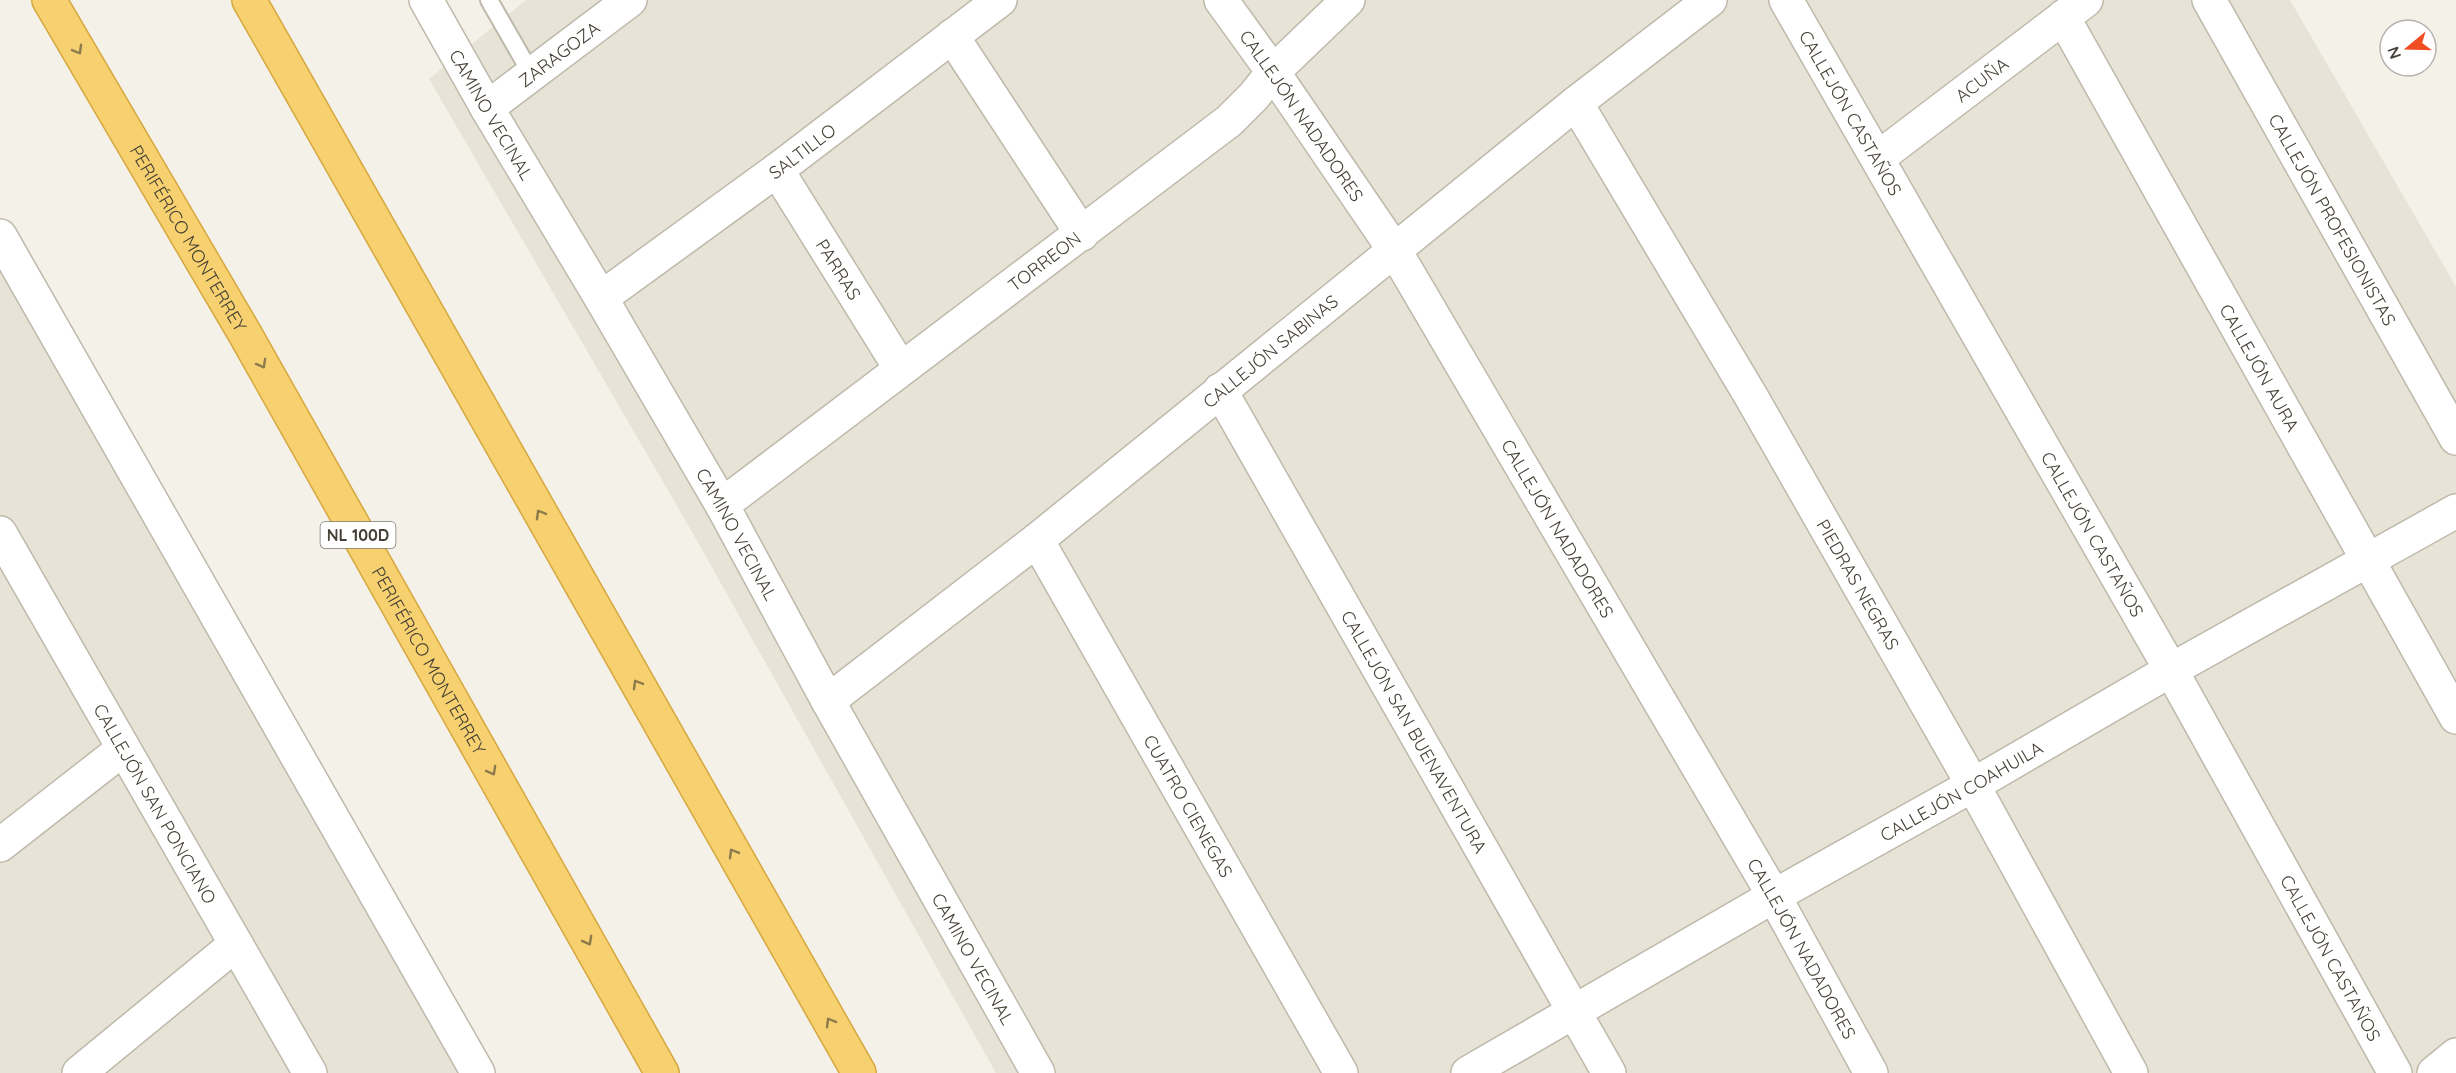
<svg xmlns="http://www.w3.org/2000/svg" width="2456" height="1073" viewBox="0 0 2456 1073" font-family="Quicksand,sans-serif">
<style>
.residential{fill:#e7e3d6}
.lines{fill:none;stroke-linecap:round;stroke-linejoin:round}
.lane-casing{stroke:#beb9ab;stroke-width:20}
.street-casing{stroke:#beb9ab;stroke-width:36}
.highway-casing{stroke:#d7a73f;stroke-width:36}
.lane{stroke:#fff;stroke-width:16}
.street{stroke:#fff;stroke-width:33}
.highway{stroke:#f7d16f;stroke-width:33}
.oneway{stroke:#8d7b4d}
.labels{text-anchor:middle;dominant-baseline:central;stroke-width:4.5;stroke-linejoin:round;paint-order:stroke}
.shield{fill:#fff;stroke:#7e7a73;stroke-width:1.5}
.shield-label{font-size:16px;font-weight:bold;fill:#464137}
.street-label{font-size:18px;fill:#464137;stroke:#fff}
</style>
<rect width="100%" height="100%" fill="#f3f1e8"/>
<!-- residential -->
<g class="residential">
<path d="M 526,0 L 2290,0 L 2456,287 L 2456,1073 L 996,1073 L 687,523 L 429,79 Z"/>
<path d="M 0,227 L 483,1073 L 0,1073 Z"/>
</g>
<g class="lines">
<defs>
<path id="lane" d="M 489,0 L 532,75"/>
<g id="street">
<path id="s1" d="M 426,0 L 487,108 L 601,298 L 722,505 L 828,701 L 1038,1073"/>
<path id="s2" d="M 1221,0 L 1273,72 L 1395,251 L 1774,896 L 1871,1073"/>
<path id="s3" d="M 1786,0 L 2171,670 L 2395,1073"/>
<path id="s4" d="M 2209,0 L 2456,438"/>
<path id="s5" d="M 2063,17 L 2456,717"/>
<path d="M 952,36 L 1082,234"/>
<path id="s6" d="M 1576,103 L 1752,398 L 1973,785 L 2131,1073"/>
<path id="s7" d="M 487,108 L 630,0"/>
<path id="s8" d="M 1878,158 L 2086,0"/>
<path id="s9" d="M 777,170 L 901,369"/>
<path d="M 0,236 L 478,1073"/>
<path id="s10" d="M 601,298 L 777,170 L 1000,0"/>
<path id="s11" d="M 1220,390 L 1609,1073"/>
<path id="s12" d="M 722,505 L 1229,121 L 1254,96 L 1273,72 L 1348,0"/>
<path id="s13" d="M 0,533 L 310,1073"/>
<path id="s14" d="M 1037,540 L 1341,1073"/>
<path id="s15" d="M 828,701 L 1037,540 L 1576,103 L 1710,0"/>
<path d="M 0,845 L 123,749"/>
<path d="M 79,1073 L 236,944"/>
<path id="s16" d="M 1468,1073 L 1774,896 L 1973,785 L 2171,670 L 2456,511"/>
<path d="M 2434,1073 L 2456,1055"/>
</g>
<g id="highway">
<path id="s17" d="M 49,0 L 245,334 L 662,1073"/>
<path d="M 249,0 L 859,1073"/>
</g>
</defs>
<!-- lane casing -->
<use href="#lane" class="lane-casing"/>
<!-- street casing -->
<use href="#street" class="street-casing"/>
<!-- highway casing -->
<use href="#highway" class="highway-casing"/>
<!-- lane -->
<use href="#lane" class="lane"/>
<!-- street -->
<use href="#street" class="street"/>
<!-- highway -->
<use href="#highway" class="highway"/>
</g>
<!-- one-way arrows -->
<defs><path id="oneway-chevron" d="M-2-3.5L2.5 0L-2 3.5" fill="none" stroke-width="1.6" stroke-linecap="round" stroke-linejoin="round" transform="scale(1.5)"/></defs>
<g class="oneway">
<use href="#oneway-chevron" transform="translate(78 50) rotate(60)"/>
<use href="#oneway-chevron" transform="translate(262 364) rotate(61)"/>
<use href="#oneway-chevron" transform="translate(540 514) rotate(-120)"/>
<use href="#oneway-chevron" transform="translate(637 684) rotate(-120)"/>
<use href="#oneway-chevron" transform="translate(492 771) rotate(61)"/>
<use href="#oneway-chevron" transform="translate(733 853) rotate(-120)"/>
<use href="#oneway-chevron" transform="translate(588 941) rotate(61)"/>
<use href="#oneway-chevron" transform="translate(830 1022) rotate(-120)"/>
</g>
<g class="labels">
<!-- shield labels -->
<rect class="shield" x="320.5" y="522" width="75" height="26" rx="4.5"/>
<g class="shield-label">
<text x="358" y="535">NL 100D</text>
</g>
<!-- street labels -->
<g class="street-label">
<text stroke="none"><textPath href="#s7" startOffset="90">ZARAGOZA</textPath></text>
<text stroke="none"><textPath href="#s8" startOffset="130">ACUÑA</textPath></text>
<text stroke="none"><textPath href="#s3" startOffset="130">CALLEJÓN CASTAÑOS</textPath></text>
<text stroke="none"><textPath href="#s1" startOffset="132">CAMINO VECINAL</textPath></text>
<text stroke="none"><textPath href="#s2" startOffset="141">CALLEJÓN NADADORES</textPath></text>
<text stroke="none"><textPath href="#s10" startOffset="249">SALTILLO</textPath></text>
<text stroke="none"><textPath href="#s4" startOffset="252">CALLEJÓN PROFESIONISTAS</textPath></text>
<text stroke="none"><textPath href="#s17" startOffset="276">PERIFÉRICO MONTERREY</textPath></text>
<text stroke="none"><textPath href="#s12" startOffset="404">TORREON</textPath></text>
<text stroke="none"><textPath href="#s9" startOffset="117">PARRAS</textPath></text>
<text stroke="none"><textPath href="#s15" startOffset="564">CALLEJÓN SABINAS</textPath></text>
<text stroke="none"><textPath href="#s5" startOffset="402">CALLEJÓN AURA</textPath></text>
<text stroke="none"><textPath href="#s2" startOffset="627">CALLEJÓN NADADORES</textPath></text>
<text stroke="none"><textPath href="#s1" startOffset="618">CAMINO VECINAL</textPath></text>
<text stroke="none"><textPath href="#s3" startOffset="616">CALLEJÓN CASTAÑOS</textPath></text>
<text stroke="none"><textPath href="#s6" startOffset="558">PIEDRAS NEGRAS</textPath></text>
<text stroke="none"><textPath href="#s17" startOffset="762">PERIFÉRICO MONTERREY</textPath></text>
<text stroke="none"><textPath href="#s11" startOffset="393">CALLEJÓN SAN BUENAVENTURA</textPath></text>
<text stroke="none"><textPath href="#s16" startOffset="568">CALLEJÓN COAHUILA</textPath></text>
<text stroke="none"><textPath href="#s13" startOffset="312">CALLEJÓN SAN PONCIANO</textPath></text>
<text stroke="none"><textPath href="#s14" startOffset="306">CUATRO CIENEGAS</textPath></text>
<text stroke="none"><textPath href="#s2" startOffset="1113">CALLEJÓN NADADORES</textPath></text>
<text stroke="none"><textPath href="#s1" startOffset="1104">CAMINO VECINAL</textPath></text>
<text stroke="none"><textPath href="#s3" startOffset="1102">CALLEJÓN CASTAÑOS</textPath></text>
</g>
</g>
<!-- north arrow -->
<g transform="translate(2408 48) rotate(251)"><circle r="28" fill="#ffffff" stroke="#b5b3af" stroke-width="1.5"/>
<path d="M0-4.5L10 22L0 15L-10 22Z" fill="#f14c22"/>
<text y="-9" font-size="16" font-weight="bold" text-anchor="middle" fill="#464137">N</text>
</g>
</svg>
